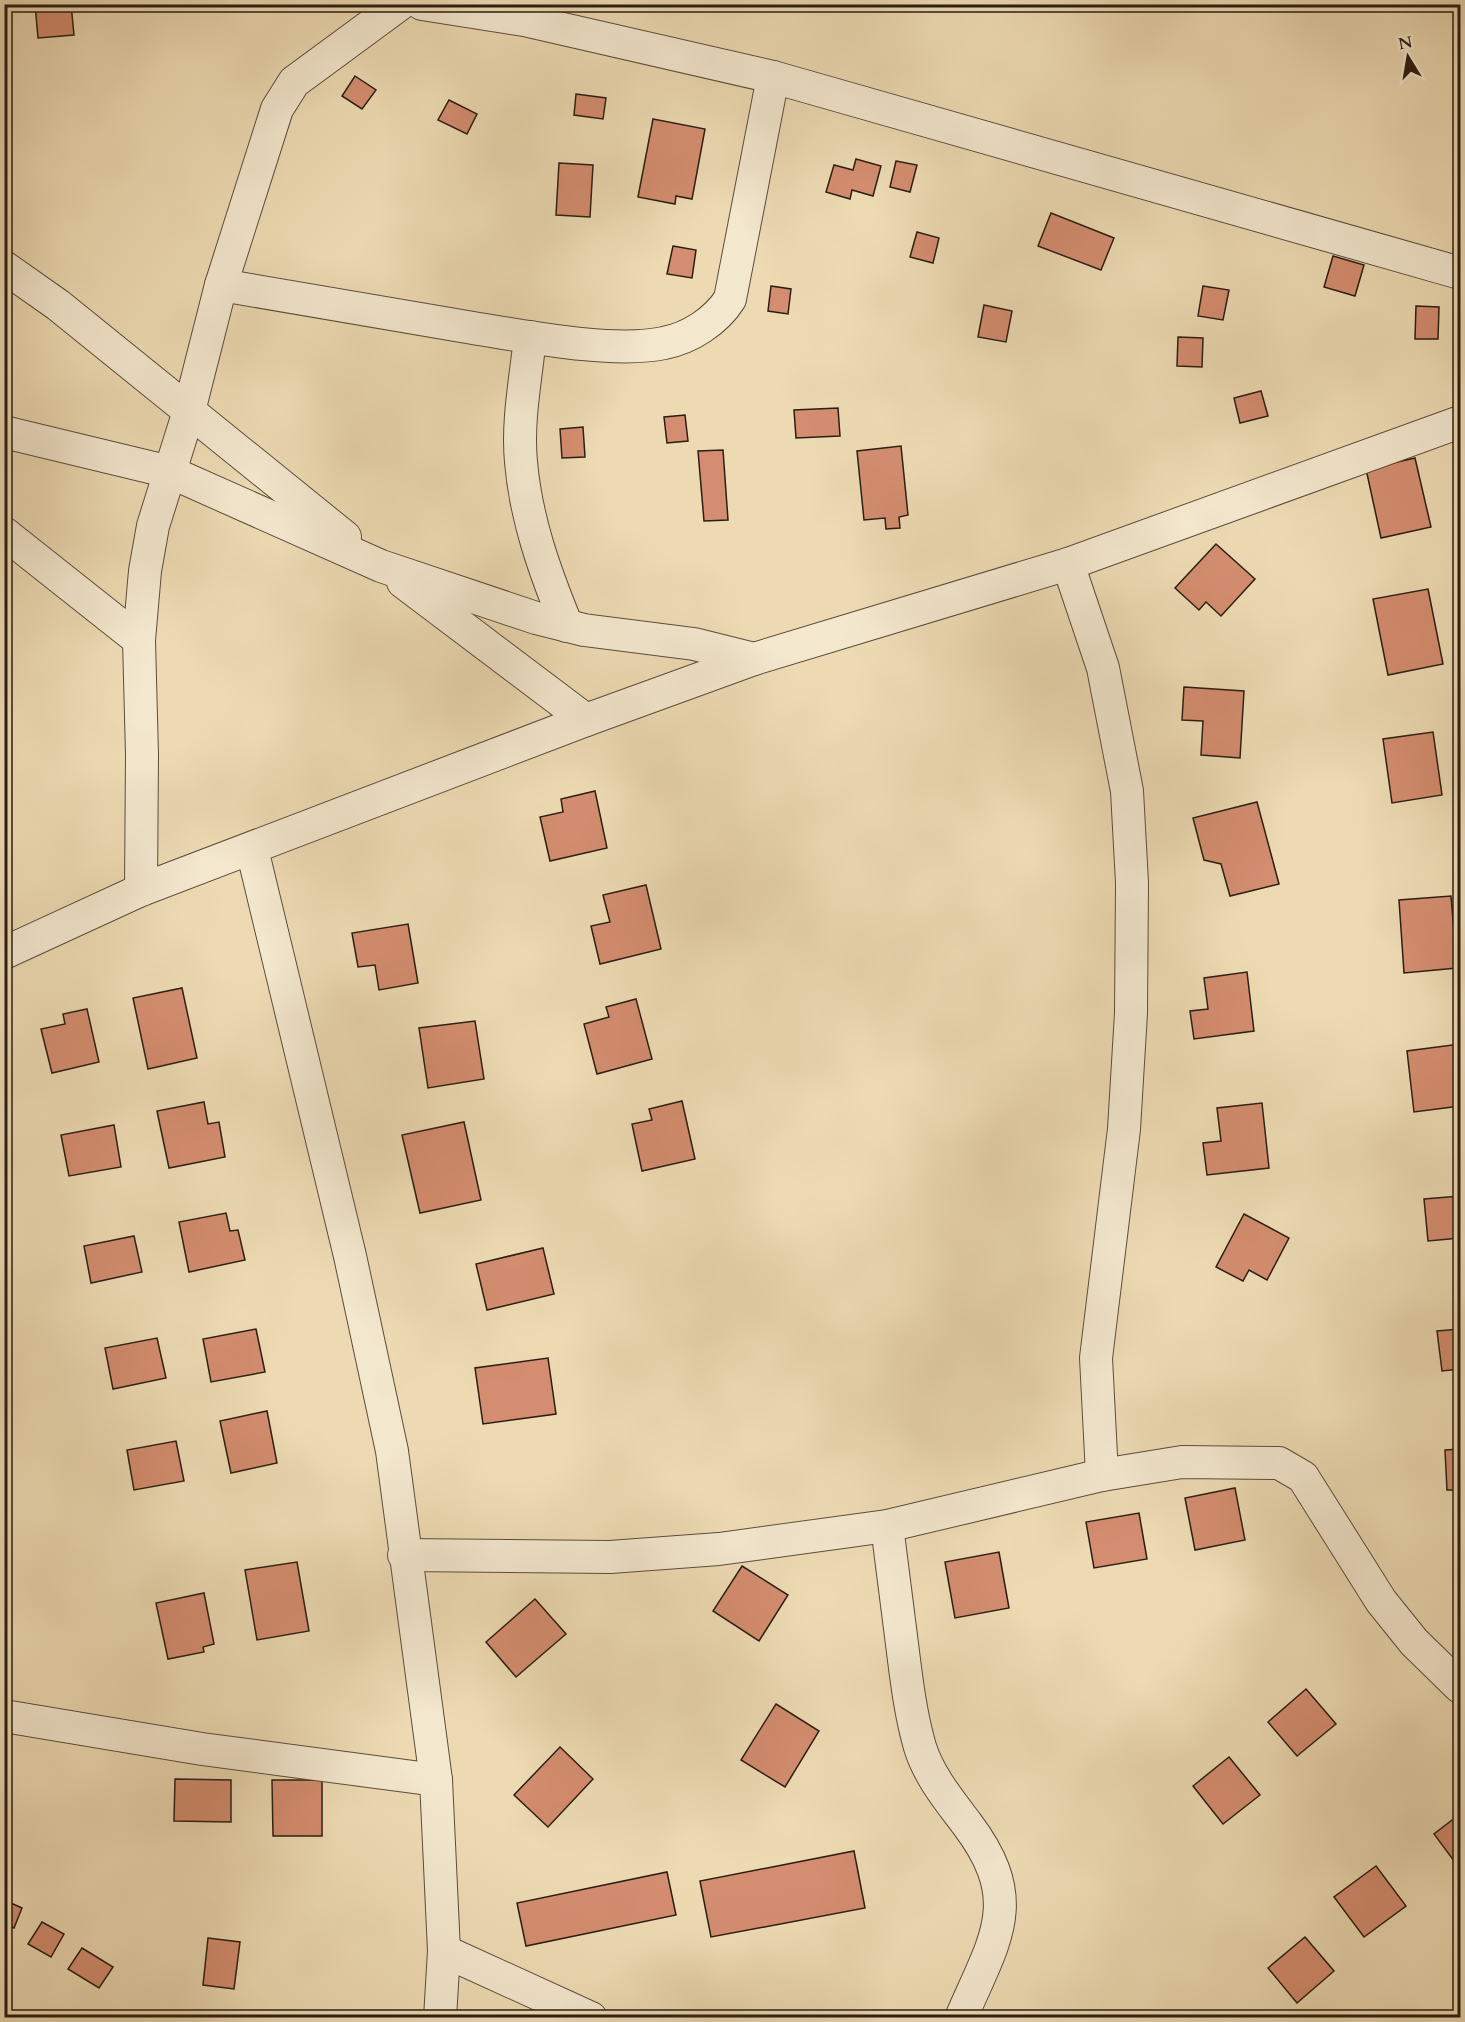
<svg xmlns="http://www.w3.org/2000/svg" width="1465" height="2022" viewBox="0 0 1465 2022" font-family="Cardo,serif">
<style>
.building{fill:#d48d70;stroke:#2a1e13;stroke-width:1.5}
.lines{fill:none;stroke-linecap:round;stroke-linejoin:round}
.minor-casing{stroke:#5b4d3b;stroke-width:34}
.minor{stroke:#f3e7ce;stroke-width:32}
</style>
<rect width="100%" height="100%" fill="#eddab3"/>
<filter id="stains"><feTurbulence type="fractalNoise" baseFrequency=".00333" numOctaves="4"/><feColorMatrix values="0 0 0 0 .2 0 0 0 0 .09 0 0 0 0 .02 0 0 0 .5 -.17"/></filter>
<radialGradient id="worn" r=".72"><stop offset=".6" stop-color="#630" stop-opacity="0"/><stop offset="1" stop-color="#630" stop-opacity=".3"/></radialGradient>
<!-- building -->
<g class="building">
<path d="M 35,4 L 71,4 L 74,35 L 38,38 Z"/>
<path d="M 144,4 L 177,4 L 177,5 L 145,9 Z"/>
<path d="M 355,76 L 376,90 L 362,109 L 342,96 Z"/>
<path d="M 576,94 L 606,98 L 603,119 L 574,115 Z"/>
<path d="M 449,100 L 477,114 L 467,134 L 438,120 Z"/>
<path d="M 653,119 L 705,129 L 692,199 L 676,196 L 675,204 L 638,197 Z"/>
<path d="M 856,159 L 881,166 L 873,196 L 852,190 L 850,199 L 826,192 L 834,165 L 853,170 Z"/>
<path d="M 896,161 L 917,165 L 910,192 L 890,187 Z"/>
<path d="M 559,163 L 593,165 L 590,217 L 556,215 Z"/>
<path d="M 1051,213 L 1114,238 L 1101,270 L 1038,246 Z"/>
<path d="M 917,232 L 939,238 L 933,263 L 910,257 Z"/>
<path d="M 673,246 L 696,250 L 692,278 L 667,274 Z"/>
<path d="M 1333,256 L 1364,265 L 1355,296 L 1324,287 Z"/>
<path d="M 771,286 L 791,289 L 788,314 L 768,311 Z"/>
<path d="M 1203,286 L 1229,290 L 1223,320 L 1198,316 Z"/>
<path d="M 984,305 L 1012,311 L 1006,342 L 978,337 Z"/>
<path d="M 1416,306 L 1439,307 L 1438,339 L 1415,339 Z"/>
<path d="M 1178,337 L 1203,338 L 1202,367 L 1177,366 Z"/>
<path d="M 1261,391 L 1268,416 L 1240,423 L 1234,398 Z"/>
<path d="M 838,408 L 840,436 L 796,438 L 794,410 Z"/>
<path d="M 685,415 L 688,441 L 667,443 L 664,417 Z"/>
<path d="M 583,427 L 585,457 L 562,458 L 560,429 Z"/>
<path d="M 901,446 L 908,515 L 899,517 L 900,528 L 886,529 L 885,518 L 864,520 L 857,451 Z"/>
<path d="M 723,450 L 728,520 L 704,521 L 698,451 Z"/>
<path d="M 1415,458 L 1431,527 L 1381,538 L 1366,469 Z"/>
<path d="M 1216,544 L 1255,579 L 1221,616 L 1206,602 L 1199,610 L 1175,588 Z"/>
<path d="M 1428,589 L 1443,664 L 1388,675 L 1373,599 Z"/>
<path d="M 1184,687 L 1244,691 L 1240,758 L 1201,755 L 1203,721 L 1182,720 Z"/>
<path d="M 1433,732 L 1442,795 L 1392,803 L 1383,739 Z"/>
<path d="M 595,791 L 607,848 L 550,861 L 540,817 L 563,812 L 561,799 Z"/>
<path d="M 1257,802 L 1279,884 L 1230,896 L 1221,864 L 1204,860 L 1193,818 Z"/>
<path d="M 646,885 L 661,949 L 600,964 L 591,926 L 610,922 L 603,895 Z"/>
<path d="M 1451,896 L 1457,968 L 1404,973 L 1399,900 Z"/>
<path d="M 408,924 L 418,983 L 379,990 L 375,965 L 358,967 L 352,933 Z"/>
<path d="M 1247,972 L 1254,1031 L 1194,1039 L 1190,1011 L 1208,1009 L 1204,978 Z"/>
<path d="M 182,988 L 197,1058 L 148,1069 L 133,998 Z"/>
<path d="M 636,999 L 652,1059 L 597,1074 L 584,1024 L 609,1017 L 606,1007 Z"/>
<path d="M 87,1009 L 99,1062 L 52,1073 L 41,1029 L 65,1024 L 63,1014 Z"/>
<path d="M 475,1021 L 484,1079 L 428,1088 L 419,1028 Z"/>
<path d="M 1460,1044 L 1460,1106 L 1414,1112 L 1407,1051 Z"/>
<path d="M 682,1101 L 695,1159 L 642,1171 L 632,1124 L 652,1120 L 649,1109 Z"/>
<path d="M 204,1102 L 208,1124 L 219,1122 L 225,1157 L 169,1168 L 157,1111 Z"/>
<path d="M 1262,1103 L 1269,1168 L 1207,1175 L 1203,1143 L 1221,1141 L 1217,1108 Z"/>
<path d="M 464,1122 L 481,1200 L 420,1213 L 402,1135 Z"/>
<path d="M 114,1125 L 121,1167 L 69,1176 L 61,1135 Z"/>
<path d="M 1460,1196 L 1460,1238 L 1428,1241 L 1424,1199 Z"/>
<path d="M 226,1213 L 230,1231 L 238,1230 L 245,1260 L 189,1272 L 179,1222 Z"/>
<path d="M 1244,1214 L 1289,1238 L 1267,1280 L 1249,1270 L 1243,1281 L 1216,1267 Z"/>
<path d="M 134,1236 L 142,1272 L 91,1283 L 84,1246 Z"/>
<path d="M 543,1248 L 554,1294 L 487,1310 L 476,1264 Z"/>
<path d="M 256,1329 L 265,1372 L 211,1382 L 203,1339 Z"/>
<path d="M 1460,1329 L 1460,1369 L 1442,1371 L 1437,1331 Z"/>
<path d="M 157,1338 L 166,1378 L 113,1389 L 105,1348 Z"/>
<path d="M 548,1358 L 556,1414 L 483,1424 L 475,1368 Z"/>
<path d="M 267,1411 L 277,1463 L 231,1473 L 220,1421 Z"/>
<path d="M 176,1441 L 184,1481 L 134,1490 L 127,1450 Z"/>
<path d="M 1460,1449 L 1460,1490 L 1447,1490 L 1445,1450 Z"/>
<path d="M 1235,1488 L 1245,1540 L 1195,1550 L 1185,1498 Z"/>
<path d="M 1139,1513 L 1147,1559 L 1094,1568 L 1086,1522 Z"/>
<path d="M 999,1552 L 1009,1608 L 955,1618 L 945,1562 Z"/>
<path d="M 297,1562 L 309,1631 L 257,1640 L 245,1570 Z"/>
<path d="M 742,1566 L 788,1595 L 759,1641 L 713,1611 Z"/>
<path d="M 204,1593 L 214,1644 L 203,1647 L 204,1652 L 168,1659 L 156,1603 Z"/>
<path d="M 535,1599 L 566,1634 L 516,1677 L 486,1642 Z"/>
<path d="M 1306,1689 L 1336,1724 L 1297,1756 L 1268,1722 Z"/>
<path d="M 776,1704 L 819,1731 L 785,1787 L 741,1760 Z"/>
<path d="M 560,1747 L 593,1779 L 548,1827 L 514,1795 Z"/>
<path d="M 1229,1757 L 1260,1795 L 1223,1824 L 1193,1786 Z"/>
<path d="M 175,1779 L 231,1780 L 231,1822 L 174,1821 Z"/>
<path d="M 272,1780 L 322,1780 L 322,1836 L 273,1836 Z"/>
<path d="M 1460,1814 L 1460,1869 L 1434,1834 Z"/>
<path d="M 854,1851 L 865,1908 L 711,1937 L 700,1881 Z"/>
<path d="M 1376,1866 L 1406,1906 L 1364,1937 L 1334,1897 Z"/>
<path d="M 667,1872 L 676,1915 L 526,1946 L 517,1903 Z"/>
<path d="M 4,1900 L 22,1908 L 14,1928 L 4,1924 Z"/>
<path d="M 42,1922 L 64,1934 L 51,1957 L 28,1944 Z"/>
<path d="M 1305,1937 L 1334,1971 L 1297,2003 L 1268,1968 Z"/>
<path d="M 208,1938 L 240,1942 L 234,1989 L 203,1985 Z"/>
<path d="M 82,1948 L 113,1967 L 99,1988 L 68,1969 Z"/>
</g>
<g class="lines">
<defs>
<g id="minor">
<path d="M 422,4 L 524,20 L 773,77 L 1460,273"/>
<path d="M 4,267 L 58,305 L 345,537"/>
<path d="M 221,285 C 305,299 389,313 473,328 C 524,336 614,354 664,343 C 690,338 716,321 730,299 L 773,77"/>
<path d="M 530,337 C 526,378 517,421 521,462 C 526,520 545,572 567,626"/>
<path d="M 4,432 L 170,472 L 381,566 L 536,618 L 584,630 L 694,644 L 754,659"/>
<path d="M 4,533 L 139,640"/>
<path d="M 1068,564 L 1103,668 L 1127,791 L 1132,883 L 1131,1013 L 1124,1129 L 1096,1358 L 1102,1475"/>
<path d="M 403,582 L 586,720"/>
<path d="M 252,849 L 350,1256 L 392,1451 L 436,1780 L 444,1951 L 440,2018"/>
<path d="M 141,890 L 142,755 L 139,640 L 145,571 L 153,526 L 189,411 L 221,285 L 277,109 L 294,82 L 400,4"/>
<path d="M 4,953 L 141,890 L 586,720 L 754,659 L 1068,564 L 1460,422"/>
<path d="M 887,1526 C 892,1568 898,1610 903,1652 C 907,1684 911,1716 920,1747 C 929,1776 949,1800 967,1824 C 1026,1902 994,1940 961,2018"/>
<path d="M 404,1555 L 610,1557 L 719,1549 L 887,1526 L 1102,1475 L 1182,1462 L 1279,1463 L 1303,1477 L 1381,1601 L 1414,1642 L 1460,1687"/>
<path d="M 4,1716 L 202,1749 L 436,1780"/>
<path d="M 444,1951 L 591,2018"/>
</g>
</defs>
<!-- minor casing -->
<use href="#minor" class="minor-casing"/>
<!-- minor -->
<use href="#minor" class="minor"/>
</g>
<!-- margin -->
<rect width="1465" height="2022" fill="none" stroke="#eddab3" stroke-width="24"/>
<rect x="6" y="6" width="1453" height="2010" fill="none" stroke="#2a1e13" stroke-width="3"/>
<rect x="12" y="12" width="1441" height="1998" fill="none" stroke="#2a1e13" stroke-width="1.5"/>
<!-- north arrow -->
<g transform="translate(1408 57) rotate(349)" stroke="#f3e7ce" stroke-width="4.5" paint-order="stroke">
<path d="M0-4.5L10 22L0 15L-10 22Z" fill="#2a1e13"/>
<text y="-9" font-size="16" font-weight="bold" text-anchor="middle" fill="#2a1e13">N</text>
</g>
<rect width="100%" height="100%" filter="url(#stains)"/>
<rect width="100%" height="100%" fill="url(#worn)"/>
</svg>
